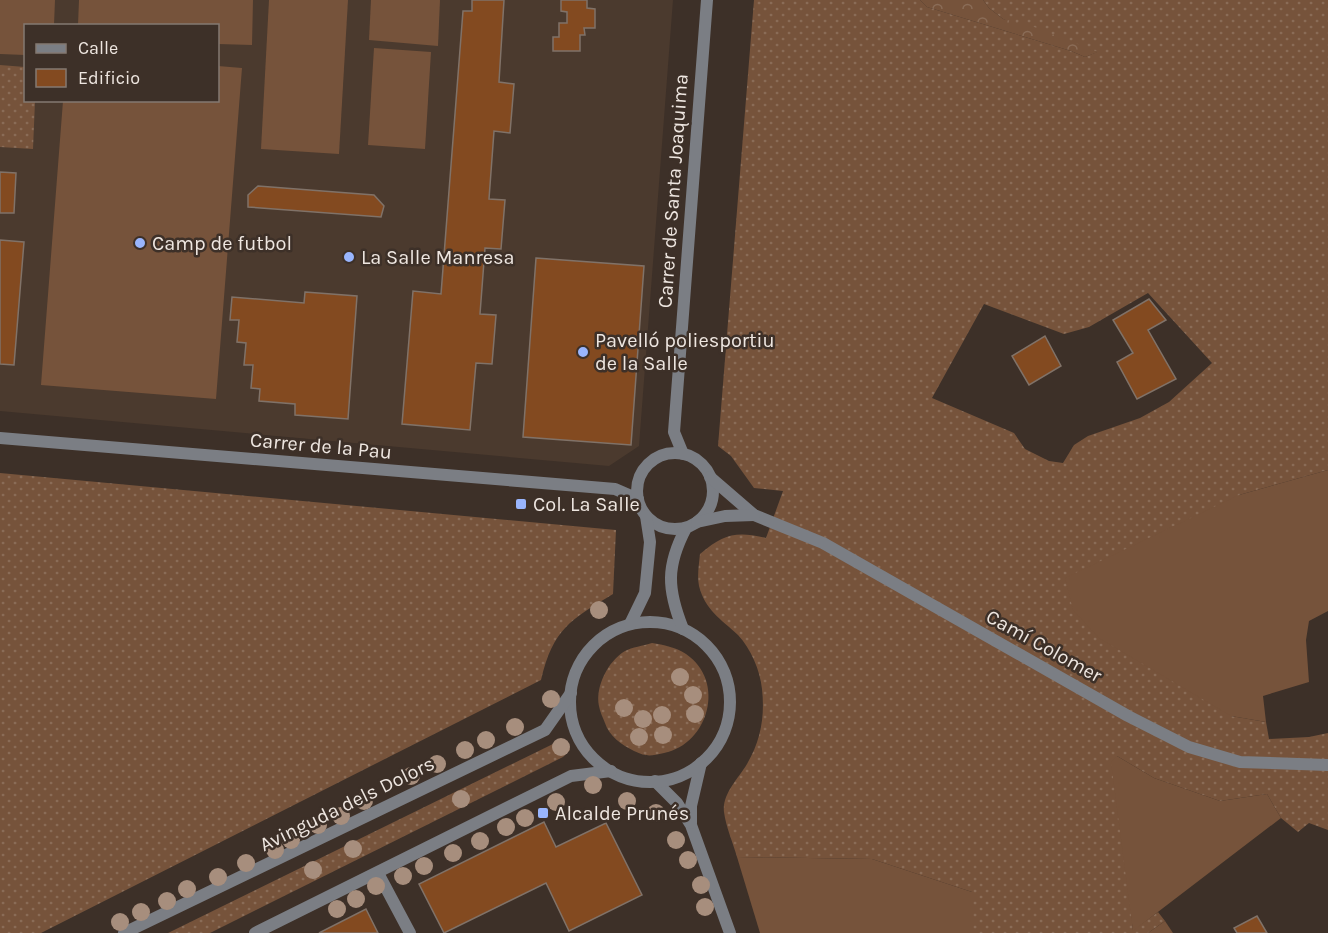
<svg xmlns="http://www.w3.org/2000/svg" width="1328" height="933" viewBox="0 0 1328 933" font-family="Karla,sans-serif">
<style>
.built{fill:#4b3a2e;fill-rule:evenodd}
.grass{fill:url(#grass-dots);fill-rule:evenodd}
.forest{fill:url(#forest-crowns)}
.garden{fill:#76533b}
.building{fill:#834a20;stroke:#807268;stroke-width:1.5}
.lines{fill:none;stroke-linecap:round;stroke-linejoin:round}
.minor{stroke:#7b7e84;stroke-width:12}
.tertiary{stroke:#7b7e84;stroke-width:12}
.tree{fill:#a78e7d}
.poi-dot{fill:#99b5fd;stroke:#3d3028;stroke-width:2}
.labels{text-anchor:middle;dominant-baseline:central;stroke-width:5;stroke-linejoin:round;paint-order:stroke}
.street-label{font-size:20px;fill:#eee6e0;stroke:#3d3028}
.poi-label{font-size:20px;fill:#eee6e0;stroke:#3d3028;text-anchor:start}
</style>
<defs>
<pattern id="grass-dots" width="8" height="8" patternUnits="userSpaceOnUse" patternTransform="scale(1.5)"><rect width="8" height="8" fill="#76533b"/><path d="M2 2h.1M6 6h.1" fill="none" stroke="#8a6c57" stroke-width="1.8" stroke-linecap="round"/></pattern>
<pattern id="forest-crowns" width="20" height="18" patternUnits="userSpaceOnUse" patternTransform="scale(1.5)"><rect width="20" height="18" fill="#76533b"/><path d="M2 6a3 3 0 1 1 6 0M12 15a3 3 0 1 1 6 0" fill="none" stroke="#8a6c57"/></pattern>
</defs>
<rect width="100%" height="100%" fill="#3d3028"/>
<!-- built -->
<path class="built" d="M 0,0 L 673,0 L 639,446 L 609,466 L 0,411 ZM 26,26 L 218,26 L 218,100 L 26,100 Z"/>
<!-- grass -->
<g class="grass">
<path d="M 754,0 L 920,0 L 927,7 L 1071,51 L 1085,57 L 1097,52 L 1003,19 L 989,8 L 983,0 L 1328,0 L 1328,470 L 1239,495 L 1231,716 L 1266,722 L 1269,739 L 1309,737 L 1328,733 L 1328,830 L 1309,823 L 1298,832 L 1281,818 L 1267,794 L 1220,801 L 1154,778 L 1117,756 L 1133,930 L 1158,912 L 1165,921 L 1148,933 L 972,933 L 972,892 L 872,859 L 737,857 C 733,843 726,827 724,812 C 722,794 738,779 747,764 C 761,740 765,716 762,689 C 760,670 751,649 738,635 C 721,619 705,610 699,586 C 697,576 699,564 700,554 C 724,534 736,531 766,538 L 783,491 L 754,488 L 731,456 L 718,446 ZM 1148,293 L 1212,363 L 1169,402 L 1140,418 L 1088,436 L 1074,445 L 1063,463 L 1049,461 L 1025,449 L 1014,433 L 932,398 L 984,304 L 1064,334 L 1089,327 Z"/>
<path d="M 0,65 L 25,67 L 26,100 L 35,101 L 33,149 L 0,147 Z"/>
<path d="M 0,473 L 616,530 L 613,594 C 570,620 553,629 541,680 L 41,933 L 0,933 Z"/>
<path d="M 652,643 C 664,645 675,647 686,654 C 726,681 709,744 664,753 C 650,756 647,757 634,751 C 622,745 609,736 605,723 C 603,718 600,712 599,706 C 595,687 608,661 625,651 C 632,647 643,646 652,643 Z"/>
<path d="M 555,743 L 567,744 L 570,750 L 563,757 L 210,933 L 168,933 Z"/>
</g>
<!-- forest -->
<path class="forest" d="M 920,0 L 983,0 L 989,8 L 1003,19 L 1029,25 L 1098,52 L 1085,57 L 1071,51 L 927,7 Z"/>
<!-- garden -->
<g class="garden">
<path d="M 0,0 L 55,0 L 54,25 L 26,26 L 25,55 L 0,54 Z"/>
<path d="M 79,0 L 253,0 L 252,45 L 218,44 L 218,26 L 78,25 Z"/>
<path d="M 269,0 L 348,0 L 339,154 L 261,149 Z"/>
<path d="M 371,0 L 440,0 L 438,46 L 369,40 Z"/>
<path d="M 374,48 L 431,52 L 425,149 L 368,145 Z"/>
<path d="M 218,66 L 242,68 L 216,399 L 41,385 L 63,101 L 218,100 Z"/>
<path d="M 1328,470 L 1328,611 L 1309,621 L 1306,640 L 1309,682 L 1263,696 L 1266,722 L 1231,716 L 1099,638 L 1073,610 L 1065,578 L 1239,495 Z"/>
<path d="M 1117,756 L 1154,778 L 1220,801 L 1267,794 L 1281,818 L 1133,931 L 1111,762 Z"/>
<path d="M 737,857 L 872,859 L 972,892 L 972,933 L 760,933 Z"/>
<path d="M 1165,921 L 1173,933 L 1148,933 Z"/>
</g>
<!-- building -->
<g class="building">
<path d="M 472,0 L 504,0 L 499,82 L 514,84 L 510,133 L 494,131 L 489,199 L 505,200 L 501,249 L 485,248 L 480,314 L 496,315 L 492,364 L 476,363 L 470,430 L 402,424 L 413,291 L 441,294 L 463,11 L 472,11 Z"/>
<path d="M 561,0 L 587,0 L 587,8 L 595,9 L 595,28 L 584,28 L 585,35 L 580,35 L 580,51 L 553,51 L 553,37 L 559,37 L 559,23 L 567,23 L 567,12 L 561,11 Z"/>
<path d="M 0,172 L 16,173 L 14,213 L 0,213 Z"/>
<path d="M 258,186 L 374,195 L 384,206 L 381,217 L 248,207 L 248,195 Z"/>
<path d="M 0,240 L 24,242 L 14,365 L 0,364 Z"/>
<path d="M 536,258 L 644,266 L 631,445 L 523,437 Z"/>
<path d="M 305,292 L 357,296 L 348,419 L 295,415 L 295,404 L 259,401 L 260,389 L 251,388 L 253,365 L 244,365 L 246,343 L 237,342 L 239,320 L 230,320 L 232,297 L 304,303 Z"/>
<path d="M 1149,299 L 1166,320 L 1148,330 L 1176,379 L 1137,399 L 1117,362 L 1133,353 L 1113,320 Z"/>
<path d="M 1045,336 L 1061,366 L 1029,385 L 1012,356 Z"/>
<path d="M 544,822 L 556,847 L 606,823 L 642,895 L 569,931 L 546,883 L 444,933 L 419,884 Z"/>
<path d="M 366,909 L 378,933 L 319,933 Z"/>
<path d="M 1257,916 L 1267,933 L 1237,933 L 1234,928 Z"/>
</g>
<g class="lines">
<!-- minor -->
<g class="minor">
<path d="M 683,454 L 674,432 L 707,0"/>
<path d="M 655,781 L 677,803 L 691,825 L 730,933"/>
<path d="M 691,823 L 691,806 L 701,763"/>
<path d="M 378,873 L 410,933"/>
</g>
<!-- tertiary -->
<g class="tertiary">
<path d="M 0,438 L 615,489 L 638,499"/>
<circle cx="675" cy="491" r="38"/>
<path d="M 710,477 L 754,515 L 823,543 L 1128,716 L 1189,747 L 1240,762 L 1328,765"/>
<path d="M 697,522 L 725,516 L 754,515"/>
<circle cx="650" cy="702" r="80"/>
<path d="M 630,624 L 645,593 L 650,542 L 646,516"/>
<path d="M 683,629 C 667,589 666,566 686,528"/>
<path d="M 124,933 L 545,730 L 571,693"/>
<path d="M 255,933 L 571,776 L 611,771"/>
</g>
</g>
<!-- trees -->
<g class="tree">
<circle cx="599" cy="610" r="9"/>
<circle cx="680" cy="677" r="9"/>
<circle cx="693" cy="695" r="9"/>
<circle cx="551" cy="699" r="9"/>
<circle cx="624" cy="708" r="9"/>
<circle cx="695" cy="714" r="9"/>
<circle cx="662" cy="715" r="9"/>
<circle cx="643" cy="719" r="9"/>
<circle cx="515" cy="727" r="9"/>
<circle cx="663" cy="735" r="9"/>
<circle cx="639" cy="737" r="9"/>
<circle cx="486" cy="740" r="9"/>
<circle cx="561" cy="747" r="9"/>
<circle cx="465" cy="750" r="9"/>
<circle cx="437" cy="764" r="9"/>
<circle cx="411" cy="776" r="9"/>
<circle cx="593" cy="785" r="9"/>
<circle cx="461" cy="799" r="9"/>
<circle cx="364" cy="801" r="9"/>
<circle cx="627" cy="801" r="9"/>
<circle cx="556" cy="802" r="9"/>
<circle cx="656" cy="813" r="9"/>
<circle cx="341" cy="816" r="9"/>
<circle cx="525" cy="818" r="9"/>
<circle cx="318" cy="825" r="9"/>
<circle cx="506" cy="827" r="9"/>
<circle cx="291" cy="840" r="9"/>
<circle cx="676" cy="840" r="9"/>
<circle cx="480" cy="841" r="9"/>
<circle cx="353" cy="849" r="9"/>
<circle cx="275" cy="850" r="9"/>
<circle cx="453" cy="853" r="9"/>
<circle cx="688" cy="860" r="9"/>
<circle cx="246" cy="863" r="9"/>
<circle cx="424" cy="866" r="9"/>
<circle cx="313" cy="870" r="9"/>
<circle cx="403" cy="876" r="9"/>
<circle cx="218" cy="877" r="9"/>
<circle cx="701" cy="885" r="9"/>
<circle cx="376" cy="886" r="9"/>
<circle cx="187" cy="889" r="9"/>
<circle cx="356" cy="899" r="9"/>
<circle cx="167" cy="901" r="9"/>
<circle cx="705" cy="907" r="9"/>
<circle cx="337" cy="909" r="9"/>
<circle cx="141" cy="912" r="9"/>
<circle cx="120" cy="922" r="9"/>
</g>
<!-- markers -->
<g class="poi-dot">
<circle cx="140" cy="243" r="6"/>
<circle cx="349" cy="257" r="6"/>
<circle cx="583" cy="352" r="6"/>
<rect x="515" y="498" width="12" height="12" rx="3"/>
<rect x="537" y="807" width="12" height="12" rx="3"/>
</g>
<g class="labels">
<!-- street labels -->
<g class="street-label">
<text transform="translate(673 191) rotate(-86)">Carrer de Santa Joaquima</text>
<text transform="translate(321 446) rotate(5)">Carrer de la Pau</text>
<text transform="translate(1044 646) rotate(29)">Camí Colomer</text>
<text transform="translate(347 804) rotate(-26)">Avinguda dels Dolors</text>
</g>
<!-- poi labels -->
<g class="poi-label">
<text x="152" y="243">Camp de futbol</text>
<text x="361" y="257">La Salle Manresa</text>
<text x="595" y="340">Pavelló poliesportiu<tspan x="595" dy="23">de la Salle</tspan></text>
<text x="533" y="504">Col. La Salle</text>
<text x="555" y="813">Alcalde Prunés</text>
</g>
</g>
<!-- legend -->
<rect x="24" y="24" width="195" height="78" fill="#3d3028" stroke="#847972" stroke-width="1.5"/>
<rect x="36" y="44" width="30" height="9" fill="#7b7e84" stroke="#847972" stroke-width="1.5"/>
<text x="78" y="54" font-size="18" fill="#eee6e0">Calle</text>
<rect x="36" y="69" width="30" height="18" fill="#834a20" stroke="#847972" stroke-width="1.5"/>
<text x="78" y="84" font-size="18" fill="#eee6e0">Edificio</text>
</svg>
